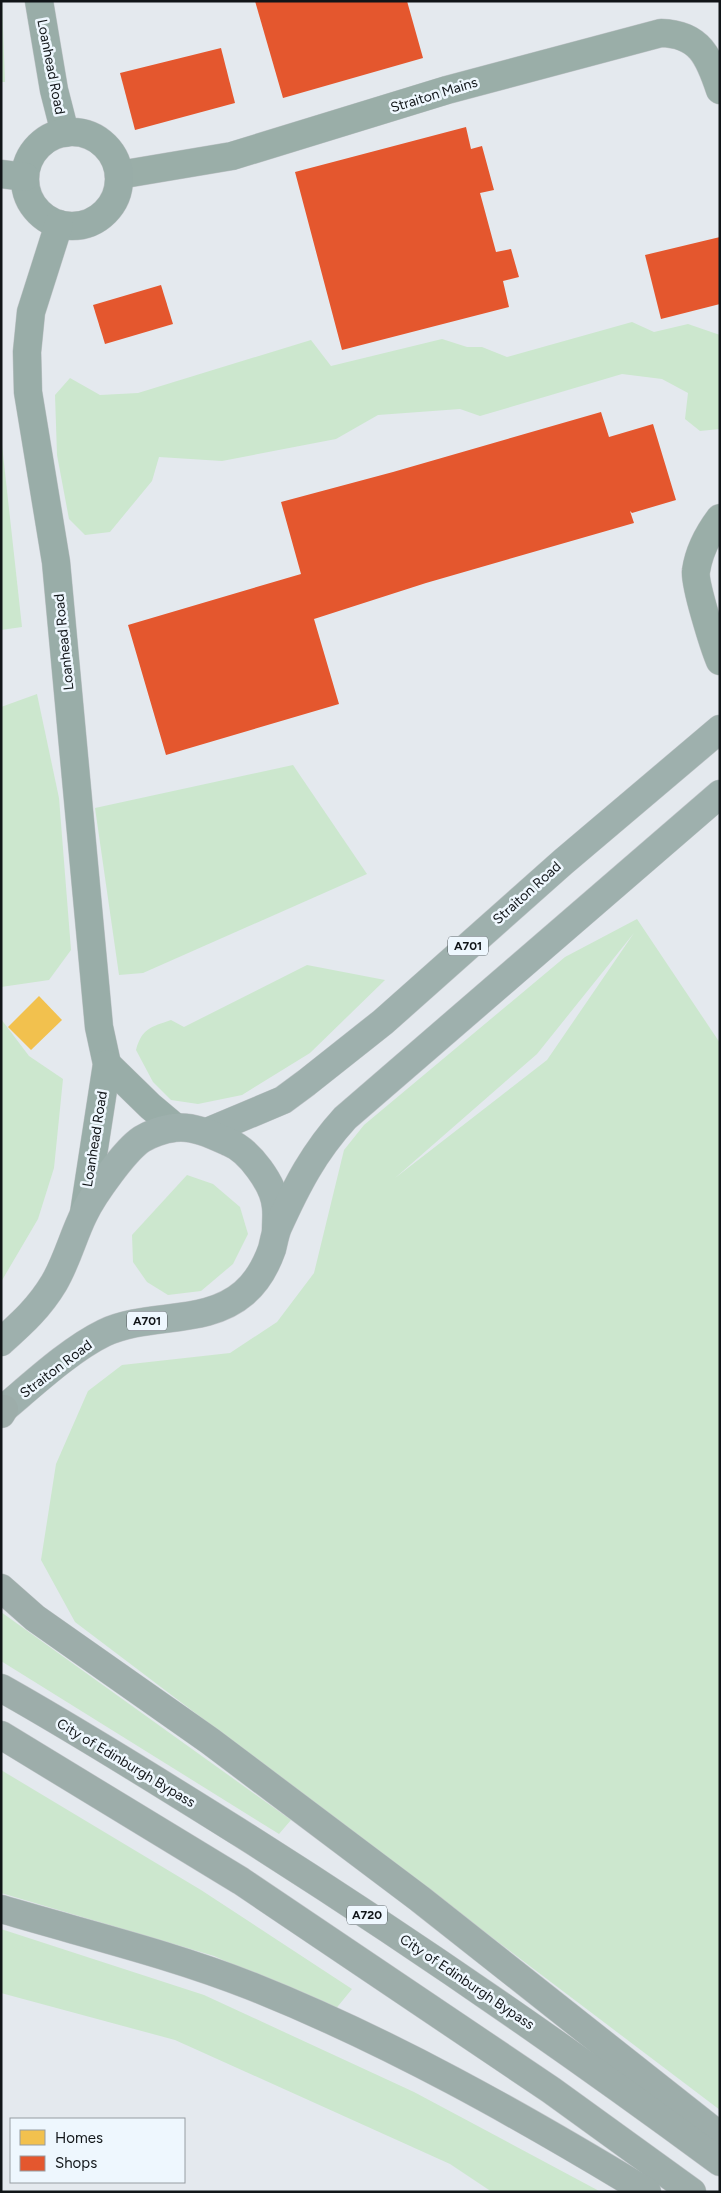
<svg xmlns="http://www.w3.org/2000/svg" width="721" height="2193" viewBox="0 0 721 2193" font-family="Figtree,sans-serif">
<style>
.green{fill:#cce7ce;fill-rule:evenodd}
.homes{fill:#f2c14e}
.shops{fill:#e4572e}
.lines{fill:none;stroke-linecap:round;stroke-linejoin:round}
.street-casing{stroke:#c3c7cb;stroke-width:29}
.secondary-casing{stroke:#c3c7cb;stroke-width:29}
.primary-casing{stroke:#c3c7cb;stroke-width:29}
.highway-casing{stroke:#c3c7cb;stroke-width:29}
.street{stroke:#9aaea8;stroke-width:28}
.secondary{stroke:#99ada8;stroke-width:28}
.primary{stroke:#9eb0ad;stroke-width:28}
.highway{stroke:#9dadaa;stroke-width:28}
.labels{text-anchor:middle;dominant-baseline:central;stroke-width:5;stroke-linejoin:round;paint-order:stroke}
.shield{fill:#eef7fe;stroke:#53595d;stroke-width:1}
.shield-label{font-size:12px;font-weight:bold;fill:#111518}
.street-label{font-size:14px;fill:#111518;stroke:#eef7fe}
</style>
<rect width="100%" height="100%" fill="#e4e9ee"/>
<!-- green -->
<g class="green">
<path d="M 1,1 L 2,1 L 5,82 L 1,82 Z"/>
<path d="M 632,322 L 654,332 L 688,324 L 720,335 L 720,429 L 700,431 L 685,419 L 688,393 L 662,379 L 622,374 L 480,416 L 460,409 L 378,415 L 336,439 L 222,461 L 159,457 L 152,481 L 110,532 L 85,535 L 69,519 L 57,455 L 55,395 L 70,378 L 100,395 L 138,393 L 311,340 L 331,366 L 442,339 L 467,347 L 482,347 L 507,357 Z"/>
<path d="M 1,436 L 22,627 L 1,630 Z"/>
<path d="M 37,694 L 59,798 L 71,950 L 49,980 L 1,987 L 1,707 Z"/>
<path d="M 293,765 L 367,874 L 143,973 L 119,975 L 95,808 Z"/>
<path d="M 637,919 L 720,1043 L 720,2110 L 75,1622 L 41,1560 L 56,1464 L 88,1391 L 122,1365 L 230,1353 L 277,1322 L 314,1273 L 344,1150 L 364,1125 L 565,957 ZM 634,933 L 547,1060 L 395,1178 L 537,1054 Z"/>
<path d="M 307,965 L 385,980 L 310,1053 L 242,1095 L 198,1104 L 171,1100 L 153,1082 L 136,1050 C 142,1028 151,1027 171,1020 L 184,1027 Z"/>
<path d="M 1,1019 L 29,1056 L 63,1079 L 54,1168 L 38,1219 L 1,1282 Z"/>
<path d="M 187,1175 L 213,1184 L 240,1207 L 248,1234 L 233,1264 L 201,1291 L 168,1295 L 147,1282 L 133,1262 L 132,1235 Z"/>
<path d="M 1,1612 L 291,1820 L 279,1834 L 1,1661 Z"/>
<path d="M 1,1770 L 201,1890 L 352,1989 L 334,2011 L 214,1956 L 1,1893 Z"/>
<path d="M 1,1929 L 204,1995 L 414,2092 L 601,2192 L 492,2192 L 450,2164 L 175,2040 L 1,1993 Z"/>
</g>
<!-- homes -->
<path class="homes" d="M 39,996 L 62,1020 L 31,1050 L 8,1027 Z"/>
<!-- shops -->
<g class="shops">
<path d="M 255,1 L 407,1 L 423,58 L 283,98 Z"/>
<path d="M 221,48 L 235,103 L 135,130 L 120,73 Z"/>
<path d="M 466,127 L 471,149 L 482,146 L 494,190 L 480,193 L 496,252 L 511,249 L 519,277 L 503,281 L 509,307 L 342,350 L 295,172 Z"/>
<path d="M 720,237 L 720,304 L 661,319 L 645,255 Z"/>
<path d="M 161,285 L 173,324 L 105,344 L 93,305 Z"/>
<path d="M 601,412 L 609,437 L 653,424 L 676,500 L 632,513 L 630,511 L 634,523 L 426,583 L 314,619 L 339,704 L 166,755 L 128,625 L 301,574 L 281,502 L 393,472 Z"/>
</g>
<g class="lines">
<defs>
<g id="street">
<path d="M 119,175 L 232,156 L 447,90 L 661,33 C 700,34 709,57 720,90"/>
<path d="M 720,518 C 708,534 699,550 696,571 C 694,583 714,647 720,661"/>
</g>
<g id="secondary">
<path d="M 39,1 L 54,90 L 65,133"/>
<circle cx="72" cy="179" r="47"/>
<path d="M 1,174 L 25,177"/>
<path d="M 59,224 L 31,312 L 27,352 L 28,392 L 56,562 L 99,1027 L 107,1064 L 84,1213"/>
<path d="M 107,1064 L 150,1106 L 175,1127"/>
</g>
<g id="primary">
<path d="M 207,1132 L 283,1100 L 306,1083 L 383,1022 L 563,862 L 720,729"/>
<path d="M 1,1342 C 22,1323 39,1308 54,1283 C 67,1261 73,1236 84,1214 C 93,1195 125,1150 142,1139 C 150,1134 164,1129 174,1128 C 192,1125 213,1135 228,1142 C 249,1150 274,1184 276,1207 C 277,1214 276,1222 276,1230"/>
<path d="M 1,1411 C 31,1386 69,1350 104,1333 C 148,1312 206,1326 244,1293 C 258,1281 266,1266 272,1249 C 274,1241 275,1234 278,1227 C 297,1185 314,1152 345,1118 L 720,794"/>
</g>
<g id="highway">
<path d="M 1,1414 L 4,1409"/>
<path d="M 1,1588 L 35,1618 L 210,1741 L 420,1899 L 720,2136"/>
<path d="M 1,1688 C 83,1734 162,1784 242,1834 C 405,1937 564,2047 720,2162"/>
<path d="M 1,1735 L 241,1881 L 551,2090 L 692,2192"/>
<path d="M 1,1909 C 85,1934 170,1954 251,1986 C 389,2041 520,2115 647,2192"/>
</g>
</defs>
<!-- street casing -->
<use href="#street" class="street-casing"/>
<!-- secondary casing -->
<use href="#secondary" class="secondary-casing"/>
<!-- primary casing -->
<use href="#primary" class="primary-casing"/>
<!-- highway casing -->
<use href="#highway" class="highway-casing"/>
<!-- street -->
<use href="#street" class="street"/>
<!-- secondary -->
<use href="#secondary" class="secondary"/>
<!-- primary -->
<use href="#primary" class="primary"/>
<!-- highway -->
<use href="#highway" class="highway"/>
</g>
<g class="labels">
<!-- shield labels -->
<g class="shield">
<rect x="448" y="936.5" width="40" height="19" rx="4"/>
<rect x="127" y="1311.5" width="40" height="19" rx="4"/>
<rect x="347" y="1905.5" width="40" height="19" rx="4"/>
</g>
<g class="shield-label">
<text x="468" y="946">A701</text>
<text x="147" y="1321">A701</text>
<text x="367" y="1915">A720</text>
</g>
<!-- street labels -->
<g class="street-label">
<text transform="translate(51 67) rotate(79)">Loanhead Road</text>
<text transform="translate(434 95) rotate(-17)">Straiton Mains</text>
<text transform="translate(64 642) rotate(-96)">Loanhead Road</text>
<text transform="translate(527 893) rotate(-42)">Straiton Road</text>
<text transform="translate(95 1139) rotate(-81)">Loanhead Road</text>
<text transform="translate(56 1369) rotate(-37)">Straiton Road</text>
<text transform="translate(126 1763) rotate(31)">City of Edinburgh Bypass</text>
<text transform="translate(467 1982) rotate(34)">City of Edinburgh Bypass</text>
</g>
</g>
<!-- border -->
<rect width="721" height="2193" fill="none" stroke="#111518" stroke-width="5"/>
<!-- legend -->
<rect x="10" y="2118" width="175" height="65" fill="#eef7fe" stroke="#969da2"/>
<rect x="20" y="2130" width="25" height="15" fill="#f2c14e" stroke="#969da2"/>
<text x="55" y="2143" font-size="15" fill="#111518">Homes</text>
<rect x="20" y="2156" width="25" height="15" fill="#e4572e" stroke="#969da2"/>
<text x="55" y="2168" font-size="15" fill="#111518">Shops</text>
</svg>
